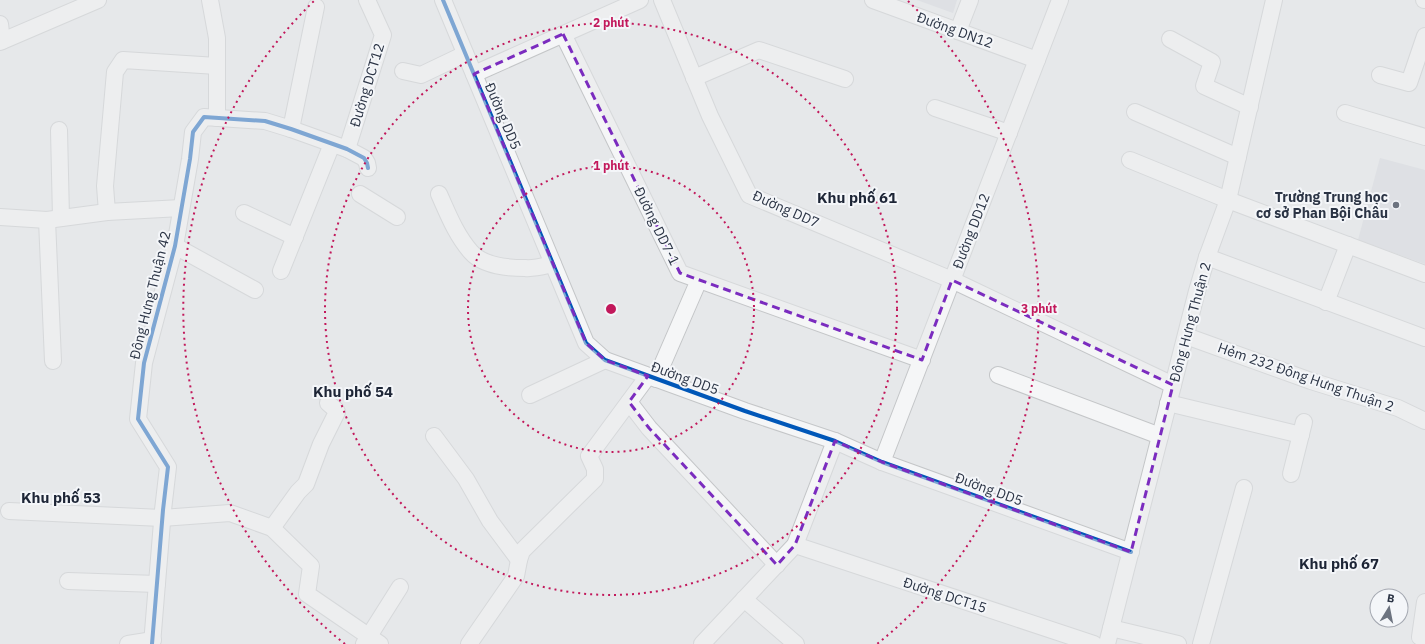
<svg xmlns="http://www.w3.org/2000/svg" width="1425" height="644" viewBox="0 0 1425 644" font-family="'IBM Plex Sans',sans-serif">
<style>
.built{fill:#d4d7dd}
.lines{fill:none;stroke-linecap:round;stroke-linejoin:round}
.minor-casing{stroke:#c4c6c8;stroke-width:18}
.minor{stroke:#f5f6f7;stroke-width:16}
.cycleway-casing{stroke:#f4f6f9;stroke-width:6}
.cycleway{stroke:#0057b8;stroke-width:4}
.marked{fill:none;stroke:#7b2cbf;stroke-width:3;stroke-dasharray:8 5;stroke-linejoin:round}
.ring{fill:none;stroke:#c2185b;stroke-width:2;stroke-dasharray:2 4}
.poi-dot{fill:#6c737f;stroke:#f4f6f9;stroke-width:1.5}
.labels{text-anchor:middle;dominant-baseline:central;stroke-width:4;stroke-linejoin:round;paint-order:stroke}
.street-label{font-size:14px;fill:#2b3445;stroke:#f4f6f9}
.poi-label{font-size:14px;font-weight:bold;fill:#2b3445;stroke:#f4f6f9;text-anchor:end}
.neighbourhood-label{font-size:15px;font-weight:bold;fill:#1d2536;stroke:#f4f6f9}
.centre{fill:#c2185b;stroke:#f4f6f9;stroke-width:2}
.ring-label{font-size:12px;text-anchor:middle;font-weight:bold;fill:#c2185b;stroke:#f4f6f9;stroke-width:4;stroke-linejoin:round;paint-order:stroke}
</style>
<rect width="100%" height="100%" fill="#e6e8ea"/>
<!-- built -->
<g class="built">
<path d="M 917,0 L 957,0 L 953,13 Z"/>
<path d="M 1380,158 L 1425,170 L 1425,264 L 1358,240 Z"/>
</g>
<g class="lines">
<defs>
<g id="minor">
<path d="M 210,0 L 217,38 L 217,118"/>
<path d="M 443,0 L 586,343 L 605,360 L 745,411 L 835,441 L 882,462 L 1131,552"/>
<path d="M 662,0 L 710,116 L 749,195 L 952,280 L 1173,385"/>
<path d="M 873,0 L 1037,60"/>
<path d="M 1424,0 L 1425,0"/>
<path d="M 0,24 L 2,41"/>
<path d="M 958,31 L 970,0"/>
<path d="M 563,34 L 680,273 L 922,360"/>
<path d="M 1170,39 L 1212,62 L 1204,86 L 1250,107"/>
<path d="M 0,42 L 98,0"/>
<path d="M 403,71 L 421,75 L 465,54"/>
<path d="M 474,74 L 640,0"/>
<path d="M 1380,75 L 1409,83 L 1425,36"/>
<path d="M 694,78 L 759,50 L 845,79"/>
<path d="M 935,108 L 1009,133"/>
<path d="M 1135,112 L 1238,157"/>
<path d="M 1345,113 L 1425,137"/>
<path d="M 291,129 L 316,7"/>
<path d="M 59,130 L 61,218"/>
<path d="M 347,149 L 383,35 L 367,0"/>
<path d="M 1130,160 L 1228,200 L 1425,274"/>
<path d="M 360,194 L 397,217"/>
<path d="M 439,194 C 448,214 456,235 471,252 C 483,266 507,268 525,268 C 534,269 544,266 553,264"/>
<path d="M 107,212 L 105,186 L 115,72 L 123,60 L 217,66"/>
<path d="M 244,213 L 295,237"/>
<path d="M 0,217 L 47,220 L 107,212 L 181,208"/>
<path d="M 47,220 L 53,361"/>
<path d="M 175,246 L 255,290"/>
<path d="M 1207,257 L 1425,338"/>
<path d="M 281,271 L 332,144"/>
<path d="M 1326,302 L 1348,245"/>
<path d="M 1186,336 L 1311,381 L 1398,408 L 1425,421"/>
<path d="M 998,375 L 1160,436"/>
<path d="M 656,379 L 699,280"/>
<path d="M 530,395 L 605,360"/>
<path d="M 629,402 L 649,428 L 777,565"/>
<path d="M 1168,403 L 1301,435"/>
<path d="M 434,436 L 466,479 L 490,521 L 519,560"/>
<path d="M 882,462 L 1060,0"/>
<path d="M 1291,474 L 1304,422"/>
<path d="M 9,511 L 162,518 L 230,513 L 272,528 L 311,566 L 307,594 L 380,644"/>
<path d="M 272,528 L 298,492 L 306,484 L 321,444 L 337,412 L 336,410 L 328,403"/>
<path d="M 795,545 L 1094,644"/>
<path d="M 68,581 L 157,584"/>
<path d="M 744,599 L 796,644"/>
<path d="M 1425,602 L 1420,637 L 1425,639"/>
<path d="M 1111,628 L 1178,644"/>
<path d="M 128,644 L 153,640"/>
<path d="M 152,644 L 163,510 L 168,467 L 138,419 L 144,363 L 175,246 L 190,159 L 193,132 L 204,117 L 265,121 L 291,129 L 347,149 L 364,158 L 367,163 L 368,168"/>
<path d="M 364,644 L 400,587"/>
<path d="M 469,644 L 516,576 L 519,560 L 522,551 L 595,479 L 595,469 L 589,456 L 648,376"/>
<path d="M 702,644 L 795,545 L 835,441"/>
<path d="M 1107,644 L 1197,291 L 1207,257 L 1228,200 L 1274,0"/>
<path d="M 1201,644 L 1244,488"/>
</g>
</defs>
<!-- minor casing -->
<use href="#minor" class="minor-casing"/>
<!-- minor -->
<use href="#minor" class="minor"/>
<defs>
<g id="cycleway">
<path d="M 443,0 L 586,343 L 605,360 L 745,411 L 835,441 L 882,462 L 1131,552"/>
<path d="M 152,644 L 163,510 L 168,467 L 138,419 L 144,363 L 175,246 L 190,159 L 193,132 L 204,117 L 265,121 L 291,129 L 347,149 L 364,158 L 367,163 L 368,168"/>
</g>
</defs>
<!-- cycleway casing -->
<use href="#cycleway" class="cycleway-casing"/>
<!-- cycleway -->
<use href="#cycleway" class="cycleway"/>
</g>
<!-- marked area -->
<path d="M0 0H1425V644H0ZM 563,34 L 680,273 L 922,360 L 952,280 L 1173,385 L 1131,552 L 882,462 L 835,441 L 795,545 L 777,565 L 649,428 L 629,402 L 648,376 L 605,360 L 586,343 L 474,74 Z" fill="#e6e8ea" fill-opacity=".55" fill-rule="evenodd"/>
<path class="marked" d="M 563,34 L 680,273 L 922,360 L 952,280 L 1173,385 L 1131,552 L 882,462 L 835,441 L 795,545 L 777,565 L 649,428 L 629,402 L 648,376 L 605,360 L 586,343 L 474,74 Z"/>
<!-- distance rings -->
<g class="ring">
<circle cx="611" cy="309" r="143"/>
<circle cx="611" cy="309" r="286"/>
<path d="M345 644A428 428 0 0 1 314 1M908 1A428 428 0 0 1 877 644"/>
</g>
<!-- markers -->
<circle class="poi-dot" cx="1396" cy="205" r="4"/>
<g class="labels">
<!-- street labels -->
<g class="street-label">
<text transform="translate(955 30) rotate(20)">Đường DN12</text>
<text transform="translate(367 85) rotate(-73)">Đường DCT12</text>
<text transform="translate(503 116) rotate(67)">Đường DD5</text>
<text transform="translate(786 209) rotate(24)">Đường DD7</text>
<text transform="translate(657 226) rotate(64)">Đường DD7-1</text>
<text transform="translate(971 231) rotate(-69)">Đường DD12</text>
<text transform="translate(150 295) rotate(-76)">Đông Hưng Thuận 42</text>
<text transform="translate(1190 322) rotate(-75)">Đông Hưng Thuận 2</text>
<text transform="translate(1306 377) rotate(19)">Hẻm 232 Đông Hưng Thuận 2</text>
<text transform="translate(685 378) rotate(20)">Đường DD5</text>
<text transform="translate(989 489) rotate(20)">Đường DD5</text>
<text transform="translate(945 595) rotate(18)">Đường DCT15</text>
</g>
<!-- poi labels -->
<g class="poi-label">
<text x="1388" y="197">Trường Trung học<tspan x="1388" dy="16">cơ sở Phan Bội Châu</tspan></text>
</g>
<!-- neighbourhood labels -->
<g class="neighbourhood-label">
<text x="857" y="197">Khu phố 61</text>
<text x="353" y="391">Khu phố 54</text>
<text x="61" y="497">Khu phố 53</text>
<text x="1339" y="563">Khu phố 67</text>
</g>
</g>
<circle cx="611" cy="309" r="6" class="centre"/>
<g class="ring-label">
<text x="611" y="27">2 phút</text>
<text x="611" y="170">1 phút</text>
<text x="1039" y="313">3 phút</text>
</g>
<!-- north arrow -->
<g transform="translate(1389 608) rotate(10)"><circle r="19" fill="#f4f6f9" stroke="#a4a8b1"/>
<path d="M0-3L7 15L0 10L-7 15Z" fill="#6c737f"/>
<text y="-6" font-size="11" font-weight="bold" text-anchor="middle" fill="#2b3445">B</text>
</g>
</svg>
